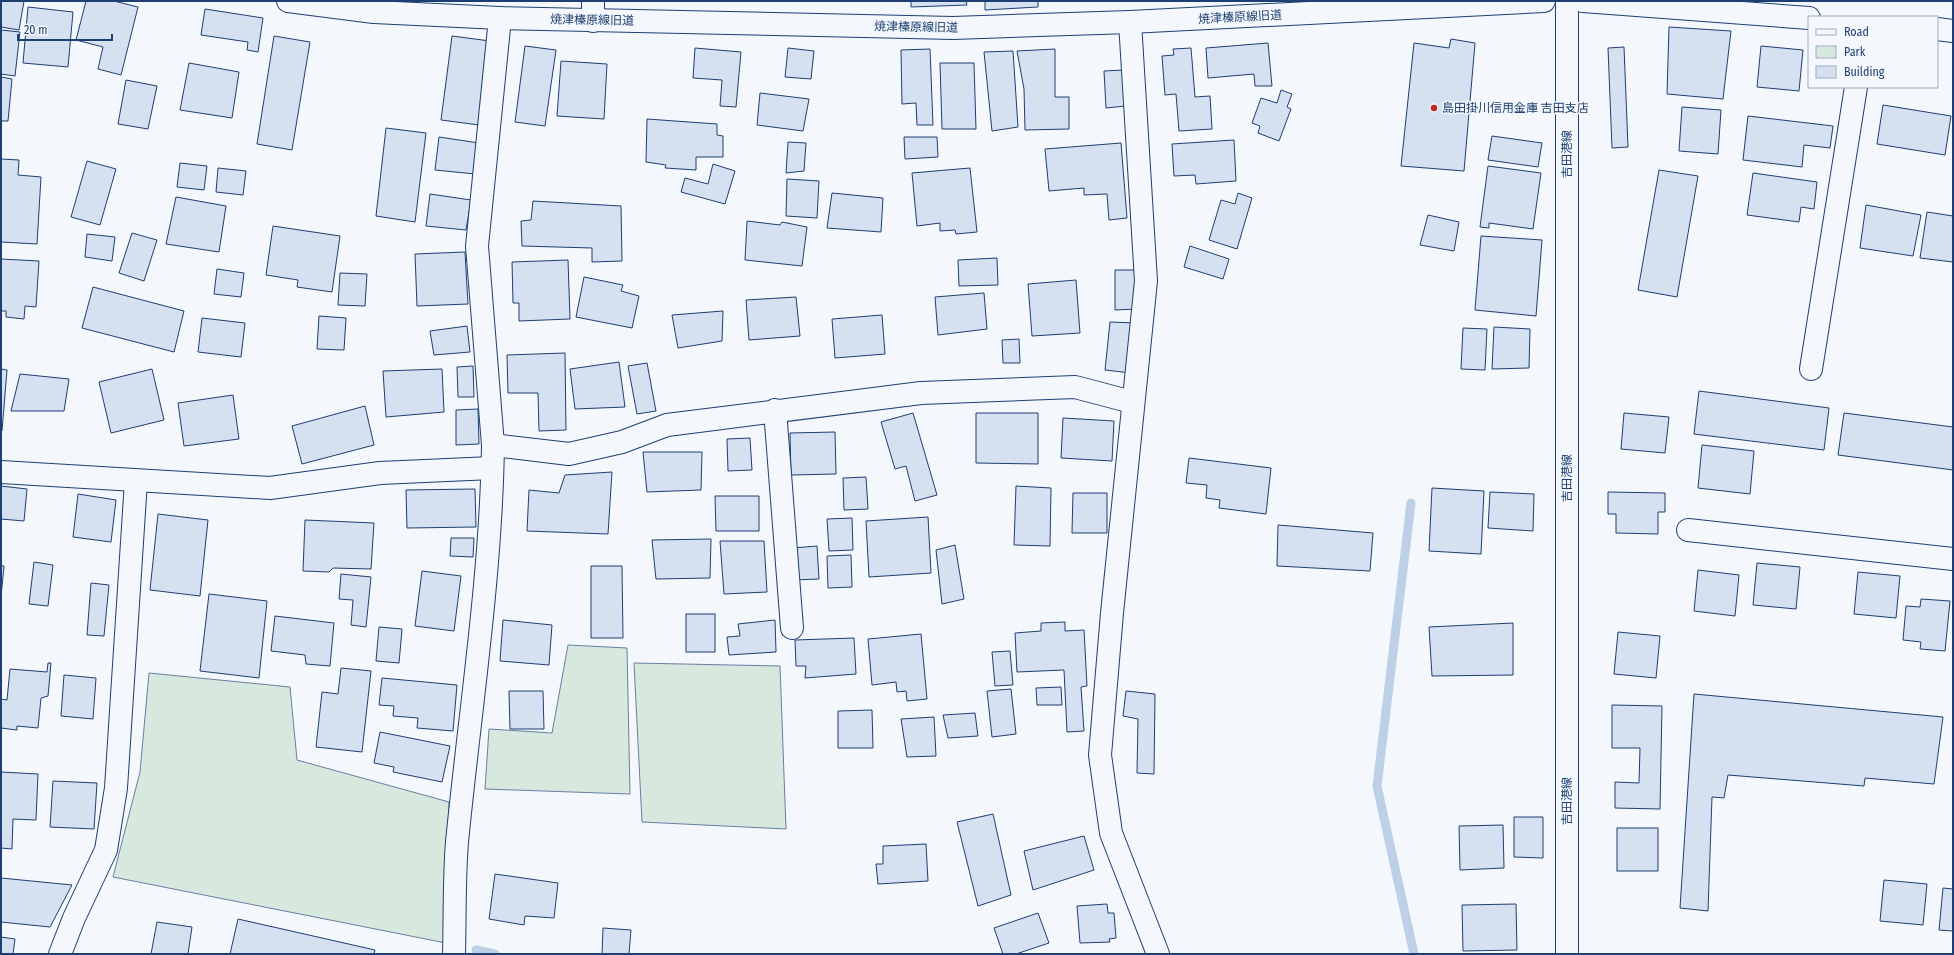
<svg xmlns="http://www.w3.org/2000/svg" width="1954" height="955" viewBox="0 0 1954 955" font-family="'Fira Sans Condensed','Noto Sans JP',sans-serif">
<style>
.green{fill:#d7e8df;stroke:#687fa3}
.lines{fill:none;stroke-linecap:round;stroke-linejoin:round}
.stream{stroke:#bed0e5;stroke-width:9}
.building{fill:#d5e0f0;stroke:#1d3f73}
.minor-casing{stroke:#1d3f73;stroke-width:24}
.major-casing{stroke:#1d3f73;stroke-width:24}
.minor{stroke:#f4f7fb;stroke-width:22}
.major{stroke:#f4f7fb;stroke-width:22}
.poi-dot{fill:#c62828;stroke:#f4f7fb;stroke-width:1.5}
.labels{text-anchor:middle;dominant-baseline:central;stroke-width:3;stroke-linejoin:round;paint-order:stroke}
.street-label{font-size:12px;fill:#1d3f73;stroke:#f4f7fb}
.poi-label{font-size:12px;fill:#1d3f73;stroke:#f4f7fb;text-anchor:start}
</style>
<rect width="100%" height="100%" fill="#f4f7fb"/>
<!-- green -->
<g class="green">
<path d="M 568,645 L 627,648 L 630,794 L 485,789 L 489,729 L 552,733 Z"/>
<path d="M 634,663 L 780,666 L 786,829 L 642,822 Z"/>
<path d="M 149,673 L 290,687 L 297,760 L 449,802 L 446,943 L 113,877 L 140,772 Z"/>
</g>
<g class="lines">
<!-- stream -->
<g class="stream">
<path d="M 1411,503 L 1377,786 L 1414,954"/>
<path d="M 476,950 L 495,954"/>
</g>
</g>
<!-- building -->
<g class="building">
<path d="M 1,1 L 24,1 L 19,30 L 1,27 Z"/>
<path d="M 86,1 L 114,1 L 138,7 L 121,75 L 98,69 L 103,47 L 76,40 Z"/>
<path d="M 911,1 L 966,1 L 967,5 L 911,7 Z"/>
<path d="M 985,1 L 1038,1 L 1038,7 L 985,10 Z"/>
<path d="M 28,7 L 73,12 L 68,67 L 23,63 Z"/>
<path d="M 205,9 L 263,18 L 258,52 L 247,50 L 248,42 L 201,35 Z"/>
<path d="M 1669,27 L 1731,31 L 1723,99 L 1667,94 Z"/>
<path d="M 1,30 L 20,32 L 15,76 L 1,74 Z"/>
<path d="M 274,36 L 310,42 L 292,150 L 257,144 Z"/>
<path d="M 452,36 L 490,41 L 479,125 L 441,120 Z"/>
<path d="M 1451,39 L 1475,43 L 1464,171 L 1401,166 L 1414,43 L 1449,48 Z"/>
<path d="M 1268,43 L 1272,86 L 1255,86 L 1254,74 L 1208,78 L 1206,48 Z"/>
<path d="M 525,46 L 556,50 L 545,126 L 515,122 Z"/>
<path d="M 1761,46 L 1803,50 L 1799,91 L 1757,87 Z"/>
<path d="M 1624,47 L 1628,147 L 1612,148 L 1608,48 Z"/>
<path d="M 695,48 L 741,52 L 736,107 L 720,106 L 722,80 L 693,78 Z"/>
<path d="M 788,48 L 814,51 L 811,79 L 785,77 Z"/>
<path d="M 1191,48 L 1195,97 L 1210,96 L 1212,129 L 1179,131 L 1176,94 L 1165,95 L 1162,56 L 1174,55 L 1173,49 Z"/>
<path d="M 930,49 L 933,125 L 917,125 L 916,103 L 902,104 L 901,50 Z"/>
<path d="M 1055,49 L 1055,97 L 1069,97 L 1069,129 L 1025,130 L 1024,89 L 1017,51 Z"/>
<path d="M 1013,51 L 1018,127 L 992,131 L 984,52 Z"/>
<path d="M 561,61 L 607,64 L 604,119 L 557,116 Z"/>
<path d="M 189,63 L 239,72 L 232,118 L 180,110 Z"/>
<path d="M 940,63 L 974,63 L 976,129 L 942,129 Z"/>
<path d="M 1124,70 L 1126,106 L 1106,108 L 1104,71 Z"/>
<path d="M 1,77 L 12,79 L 8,121 L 1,121 Z"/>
<path d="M 126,80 L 157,86 L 148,129 L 118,124 Z"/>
<path d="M 1281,90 L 1292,94 L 1287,107 L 1291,109 L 1279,141 L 1258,133 L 1260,126 L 1252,123 L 1261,98 L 1277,103 Z"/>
<path d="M 760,93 L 809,99 L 803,131 L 757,125 Z"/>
<path d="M 1883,105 L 1951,116 L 1945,155 L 1877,144 Z"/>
<path d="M 1682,107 L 1721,110 L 1718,154 L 1679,151 Z"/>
<path d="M 1748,116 L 1833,126 L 1830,148 L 1804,145 L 1802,167 L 1743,160 Z"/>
<path d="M 647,119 L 717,124 L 717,135 L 723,136 L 723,157 L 696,157 L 696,170 L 665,168 L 666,165 L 646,162 Z"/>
<path d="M 386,128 L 426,133 L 415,222 L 376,216 Z"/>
<path d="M 1492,136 L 1542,143 L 1538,167 L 1488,160 Z"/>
<path d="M 439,137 L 479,143 L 475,174 L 435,170 Z"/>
<path d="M 904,137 L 937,137 L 938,157 L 905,159 Z"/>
<path d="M 1234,140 L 1236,181 L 1196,184 L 1195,175 L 1174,176 L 1172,144 Z"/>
<path d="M 788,142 L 806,143 L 804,171 L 786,173 Z"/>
<path d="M 1121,143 L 1127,218 L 1109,220 L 1107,194 L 1084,195 L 1084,188 L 1049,191 L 1045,149 Z"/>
<path d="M 1,159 L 19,160 L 18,175 L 41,177 L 37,244 L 1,242 Z"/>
<path d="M 87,161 L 116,169 L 100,225 L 71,217 Z"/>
<path d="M 180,163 L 207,166 L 204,190 L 177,187 Z"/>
<path d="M 713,164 L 735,171 L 725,204 L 681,192 L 685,178 L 708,184 Z"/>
<path d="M 1488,166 L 1541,173 L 1533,229 L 1489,223 L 1489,228 L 1480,227 Z"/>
<path d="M 218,168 L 246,171 L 243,195 L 216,192 Z"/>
<path d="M 970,168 L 977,232 L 956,234 L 955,230 L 940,231 L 940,223 L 917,226 L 912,173 Z"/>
<path d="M 1659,170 L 1698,176 L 1677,297 L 1638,290 Z"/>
<path d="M 1753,173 L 1817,182 L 1814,209 L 1801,207 L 1799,222 L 1747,215 Z"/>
<path d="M 787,179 L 819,181 L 817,218 L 786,216 Z"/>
<path d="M 832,193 L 883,198 L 881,232 L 827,228 Z"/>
<path d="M 1238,193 L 1252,198 L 1237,249 L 1209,240 L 1221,200 L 1235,204 Z"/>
<path d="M 430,194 L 471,200 L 466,230 L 426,226 Z"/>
<path d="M 176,197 L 226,206 L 219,252 L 166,244 Z"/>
<path d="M 533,201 L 621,206 L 622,261 L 592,262 L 592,248 L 522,246 L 521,221 L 531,220 Z"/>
<path d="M 1866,205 L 1921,215 L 1913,256 L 1860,248 Z"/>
<path d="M 1927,212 L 1953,216 L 1953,262 L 1920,258 Z"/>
<path d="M 1428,215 L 1459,222 L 1454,251 L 1420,245 Z"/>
<path d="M 747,221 L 780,225 L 782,222 L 807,227 L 802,266 L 745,260 Z"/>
<path d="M 273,226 L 340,236 L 332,292 L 297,287 L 298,280 L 266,275 Z"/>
<path d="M 132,233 L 157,240 L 144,281 L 119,273 Z"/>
<path d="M 87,234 L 115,237 L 112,261 L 85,257 Z"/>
<path d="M 1481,236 L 1542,240 L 1536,316 L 1475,310 Z"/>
<path d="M 1190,246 L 1229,259 L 1223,279 L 1184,267 Z"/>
<path d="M 465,252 L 468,304 L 417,306 L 415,254 Z"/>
<path d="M 997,258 L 998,285 L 959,286 L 958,260 Z"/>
<path d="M 1,259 L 39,261 L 36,307 L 25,306 L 24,319 L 6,317 L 6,311 L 1,311 Z"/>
<path d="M 568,260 L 570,319 L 519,321 L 519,303 L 513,303 L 512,262 Z"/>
<path d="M 217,269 L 244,273 L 241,297 L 214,294 Z"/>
<path d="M 1115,270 L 1135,270 L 1136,309 L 1115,310 Z"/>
<path d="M 340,273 L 367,274 L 365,306 L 338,305 Z"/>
<path d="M 584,277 L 623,285 L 621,291 L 639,296 L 632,328 L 576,317 Z"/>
<path d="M 1076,280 L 1080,333 L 1032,336 L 1028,284 Z"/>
<path d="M 93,287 L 184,311 L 174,352 L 82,328 Z"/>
<path d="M 984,293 L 987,329 L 938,335 L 935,297 Z"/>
<path d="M 796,297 L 800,336 L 749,340 L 746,300 Z"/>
<path d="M 723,311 L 722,341 L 678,348 L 672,315 Z"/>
<path d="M 882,315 L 885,354 L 835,358 L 832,319 Z"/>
<path d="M 319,316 L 346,318 L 344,350 L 317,349 Z"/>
<path d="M 202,318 L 245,323 L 241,357 L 198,352 Z"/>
<path d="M 1110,322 L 1136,323 L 1131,373 L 1105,370 Z"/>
<path d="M 467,326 L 470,352 L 434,355 L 430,331 Z"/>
<path d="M 1494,327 L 1530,329 L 1529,368 L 1492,369 Z"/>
<path d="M 1463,328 L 1487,329 L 1485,370 L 1461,369 Z"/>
<path d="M 1019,339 L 1020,363 L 1003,363 L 1002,340 Z"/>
<path d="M 565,353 L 566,430 L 539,431 L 538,393 L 508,393 L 507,355 Z"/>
<path d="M 619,362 L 625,407 L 575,409 L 570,369 Z"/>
<path d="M 647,363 L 656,411 L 637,414 L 628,366 Z"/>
<path d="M 473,366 L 474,397 L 458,397 L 457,367 Z"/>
<path d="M 1,369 L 7,370 L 2,431 L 1,431 Z"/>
<path d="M 152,369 L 164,420 L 111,433 L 99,382 Z"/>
<path d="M 442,369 L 444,412 L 386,417 L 383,371 Z"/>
<path d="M 20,374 L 69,379 L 64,411 L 11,411 Z"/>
<path d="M 1699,391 L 1829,408 L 1824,450 L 1694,434 Z"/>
<path d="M 233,395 L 239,439 L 184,446 L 178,403 Z"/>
<path d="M 365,406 L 374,445 L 302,464 L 292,426 Z"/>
<path d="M 478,409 L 479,444 L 456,445 L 456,410 Z"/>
<path d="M 913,413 L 937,495 L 915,501 L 906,466 L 895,469 L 881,422 Z"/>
<path d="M 976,413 L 1038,413 L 1038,464 L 976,463 Z"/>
<path d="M 1624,413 L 1669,417 L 1665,453 L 1621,449 Z"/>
<path d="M 1844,413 L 1953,427 L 1953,470 L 1838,455 Z"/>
<path d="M 1063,418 L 1114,421 L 1112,461 L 1061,458 Z"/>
<path d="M 835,432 L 836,474 L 791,475 L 790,433 Z"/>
<path d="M 750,438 L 752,470 L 728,471 L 727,439 Z"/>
<path d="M 1702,445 L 1754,451 L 1750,494 L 1698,488 Z"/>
<path d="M 643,452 L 702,452 L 701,490 L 647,492 Z"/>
<path d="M 1189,458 L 1271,468 L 1266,514 L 1219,508 L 1220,500 L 1206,498 L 1207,485 L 1186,483 Z"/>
<path d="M 612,472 L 608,534 L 527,531 L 529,490 L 559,493 L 565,475 Z"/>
<path d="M 866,477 L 868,509 L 844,510 L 843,478 Z"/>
<path d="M 1,486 L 27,489 L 24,521 L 1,519 Z"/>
<path d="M 1016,486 L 1051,488 L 1050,546 L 1014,545 Z"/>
<path d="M 1432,488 L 1484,491 L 1481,554 L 1429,551 Z"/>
<path d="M 475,489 L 476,527 L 407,528 L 406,490 Z"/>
<path d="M 1490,492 L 1534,494 L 1533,531 L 1488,528 Z"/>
<path d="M 1608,492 L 1665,493 L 1665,512 L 1658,512 L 1658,534 L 1616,533 L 1616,514 L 1608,514 Z"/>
<path d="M 1073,493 L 1107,493 L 1107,533 L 1072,533 Z"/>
<path d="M 78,494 L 116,500 L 111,542 L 73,537 Z"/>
<path d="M 715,496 L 759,496 L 759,531 L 716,531 Z"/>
<path d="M 158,514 L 208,520 L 200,596 L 150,590 Z"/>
<path d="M 928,517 L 931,573 L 869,577 L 866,521 Z"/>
<path d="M 852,518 L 853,550 L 829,551 L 827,519 Z"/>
<path d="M 305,520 L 374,523 L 371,569 L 333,568 L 329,572 L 303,571 Z"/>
<path d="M 1278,525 L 1373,533 L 1370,571 L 1277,566 Z"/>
<path d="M 451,538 L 474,538 L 473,557 L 450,556 Z"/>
<path d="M 711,539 L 710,578 L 656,579 L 652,540 Z"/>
<path d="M 720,541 L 764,541 L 767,592 L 724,594 Z"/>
<path d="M 955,545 L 964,599 L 942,604 L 936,550 Z"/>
<path d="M 817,546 L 819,579 L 794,580 L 793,548 Z"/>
<path d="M 851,555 L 852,587 L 828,588 L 827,556 Z"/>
<path d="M 34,562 L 53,565 L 48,606 L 29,604 Z"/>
<path d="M 1757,563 L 1800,567 L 1796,609 L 1753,605 Z"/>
<path d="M 1,566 L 4,566 L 1,597 Z"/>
<path d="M 591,566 L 622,566 L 623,638 L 591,638 Z"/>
<path d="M 1698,570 L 1739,575 L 1735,616 L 1694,611 Z"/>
<path d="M 422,571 L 461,576 L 454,631 L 415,626 Z"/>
<path d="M 1858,572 L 1900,576 L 1896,618 L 1854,614 Z"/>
<path d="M 341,574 L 371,577 L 366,627 L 351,625 L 353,600 L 339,599 Z"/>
<path d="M 91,583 L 109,585 L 104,636 L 87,635 Z"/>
<path d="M 209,594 L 267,601 L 259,678 L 200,671 Z"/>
<path d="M 1921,599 L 1950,601 L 1945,651 L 1920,649 L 1921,642 L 1903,640 L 1906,606 L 1920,607 Z"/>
<rect x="686" y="614" width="29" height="38"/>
<path d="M 275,616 L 334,623 L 330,666 L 306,664 L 305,655 L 271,651 Z"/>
<path d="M 503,620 L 552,625 L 549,665 L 500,661 Z"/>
<path d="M 775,620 L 776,652 L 729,655 L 727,637 L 740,636 L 738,624 Z"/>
<path d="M 1065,622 L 1065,631 L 1084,630 L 1087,686 L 1081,687 L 1084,731 L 1067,732 L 1064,670 L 1017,672 L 1015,633 L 1041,631 L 1041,623 Z"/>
<path d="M 1513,623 L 1513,675 L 1432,676 L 1429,627 Z"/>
<path d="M 379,627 L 402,629 L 399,663 L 376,661 Z"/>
<path d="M 1618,632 L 1660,636 L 1656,678 L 1614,674 Z"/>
<path d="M 921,634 L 927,699 L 907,701 L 906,691 L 897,692 L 896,682 L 872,685 L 868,639 Z"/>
<path d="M 854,638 L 856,674 L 805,678 L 806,666 L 796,666 L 795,640 Z"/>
<path d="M 1010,651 L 1013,685 L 995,686 L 992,652 Z"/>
<path d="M 48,663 L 51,663 L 48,696 L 41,698 L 38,728 L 17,726 L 17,730 L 1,728 L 1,699 L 7,700 L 10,669 L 47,672 Z"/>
<path d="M 341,668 L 371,671 L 362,752 L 316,747 L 322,692 L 338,694 Z"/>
<path d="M 64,675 L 96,678 L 93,719 L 61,716 Z"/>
<path d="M 382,678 L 457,685 L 453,731 L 417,728 L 418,718 L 393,716 L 394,706 L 379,705 Z"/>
<path d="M 1061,687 L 1062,705 L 1037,705 L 1036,688 Z"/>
<path d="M 1011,689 L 1016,734 L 992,737 L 987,691 Z"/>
<path d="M 509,691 L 543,691 L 544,729 L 510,729 Z"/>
<path d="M 1126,691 L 1155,694 L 1154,774 L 1137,773 L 1138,719 L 1123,716 Z"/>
<path d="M 1694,694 L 1943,717 L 1934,784 L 1865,778 L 1864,786 L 1728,775 L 1724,798 L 1712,797 L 1708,911 L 1680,908 Z"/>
<path d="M 1612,705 L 1662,706 L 1660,809 L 1615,808 L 1615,782 L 1639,783 L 1640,748 L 1612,748 Z"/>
<path d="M 872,710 L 873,748 L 838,748 L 838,711 Z"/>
<path d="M 975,713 L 978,736 L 948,738 L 943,715 Z"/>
<path d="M 934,717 L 936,756 L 907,757 L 901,719 Z"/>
<path d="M 380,732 L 450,746 L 442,782 L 393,772 L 394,767 L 374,763 Z"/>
<path d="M 1,772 L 38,774 L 36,820 L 13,819 L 12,849 L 1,848 Z"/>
<path d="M 53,781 L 97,783 L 94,829 L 50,827 Z"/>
<path d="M 993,814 L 1011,895 L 978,906 L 957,822 Z"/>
<path d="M 1514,817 L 1543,817 L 1543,858 L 1514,857 Z"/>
<path d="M 1503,825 L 1504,868 L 1460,870 L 1459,826 Z"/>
<rect x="1617" y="828" width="41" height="43"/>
<path d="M 1084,836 L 1094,870 L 1033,890 L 1024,851 Z"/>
<path d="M 926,844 L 928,881 L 878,884 L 876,864 L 883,864 L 883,846 Z"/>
<path d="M 495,874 L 558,883 L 554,918 L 525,916 L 524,925 L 489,919 Z"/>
<path d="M 1,878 L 72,885 L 50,927 L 1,922 Z"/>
<path d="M 1884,880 L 1927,884 L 1923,925 L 1880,921 Z"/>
<path d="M 1943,888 L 1953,889 L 1953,931 L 1939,930 Z"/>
<path d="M 1107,904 L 1108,913 L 1114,913 L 1116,938 L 1109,939 L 1110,942 L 1080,943 L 1077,906 Z"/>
<path d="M 1516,904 L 1517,950 L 1463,951 L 1462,905 Z"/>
<path d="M 1038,913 L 1049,943 L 1016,954 L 1003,954 L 994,928 Z"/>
<path d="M 238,919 L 375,950 L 374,954 L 230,954 Z"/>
<path d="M 157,922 L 192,927 L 188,954 L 151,954 Z"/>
<path d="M 603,928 L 631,930 L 629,954 L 602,954 Z"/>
<path d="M 1,937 L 15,939 L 13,954 L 1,954 Z"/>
</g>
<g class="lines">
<defs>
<g id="minor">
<path d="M 288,1 L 374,12 L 500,18 L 953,28 L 1130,22 L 1544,1"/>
<path d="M 593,1 L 593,21"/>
<path d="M 1583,1 L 1809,18"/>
<path d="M 1130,22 L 1146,281 L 1112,613 L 1100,755 L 1111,833 L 1158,954"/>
<path d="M 1937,29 L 1953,31"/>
<path d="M 1811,369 L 1856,87"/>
<path d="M 775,410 L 792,628"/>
<path d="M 493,445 L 569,454 L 622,442 L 667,425 L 921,393 L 1075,387 L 1132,402"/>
<path d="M 1,472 L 270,488 L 380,473 L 492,468"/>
<path d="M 1688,530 L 1953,559"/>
<path d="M 60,954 L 74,918 L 106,850 L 116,788 L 136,481"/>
<path d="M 454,954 C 455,917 454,879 457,842 C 470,710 491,578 493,445 L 477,246 L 500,18"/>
</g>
<path id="major" d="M 1567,1 L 1567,954"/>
</defs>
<!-- minor casing -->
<use href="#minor" class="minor-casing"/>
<!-- major casing -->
<use href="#major" class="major-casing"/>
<!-- minor -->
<use href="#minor" class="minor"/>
<!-- major -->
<use href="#major" class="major"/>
</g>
<!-- markers -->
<circle class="poi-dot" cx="1434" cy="108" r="4"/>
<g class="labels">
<!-- street labels -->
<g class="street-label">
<text transform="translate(1240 17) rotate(-3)">焼津榛原線旧道</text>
<text transform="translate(592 20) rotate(1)">焼津榛原線旧道</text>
<text transform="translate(916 27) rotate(1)">焼津榛原線旧道</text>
<text transform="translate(1567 154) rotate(-90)">吉田港線</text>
<text transform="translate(1567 478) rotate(-90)">吉田港線</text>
<text transform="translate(1567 801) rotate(-90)">吉田港線</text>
</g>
<!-- poi labels -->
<g class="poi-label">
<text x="1442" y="108">島田掛川信用金庫 吉田支店</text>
</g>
</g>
<!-- border -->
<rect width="1954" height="955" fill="none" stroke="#1d3f73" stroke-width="4"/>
<!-- legend -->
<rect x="1808" y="16" width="130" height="72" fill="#f4f7fb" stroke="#9eadc5"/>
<rect x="1816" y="29" width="20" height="6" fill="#f4f7fb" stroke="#9eadc5"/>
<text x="1844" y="36" font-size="12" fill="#1d3f73">Road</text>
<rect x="1816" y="46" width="20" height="12" fill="#d7e8df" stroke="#9eadc5"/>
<text x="1844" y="56" font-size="12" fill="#1d3f73">Park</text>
<rect x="1816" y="66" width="20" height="12" fill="#d5e0f0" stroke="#9eadc5"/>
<text x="1844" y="76" font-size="12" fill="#1d3f73">Building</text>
<!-- scale -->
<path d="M18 34v6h94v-6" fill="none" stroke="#1d3f73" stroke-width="2"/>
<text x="24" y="34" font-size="12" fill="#1d3f73" stroke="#f4f7fb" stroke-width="3" paint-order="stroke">20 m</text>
</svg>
